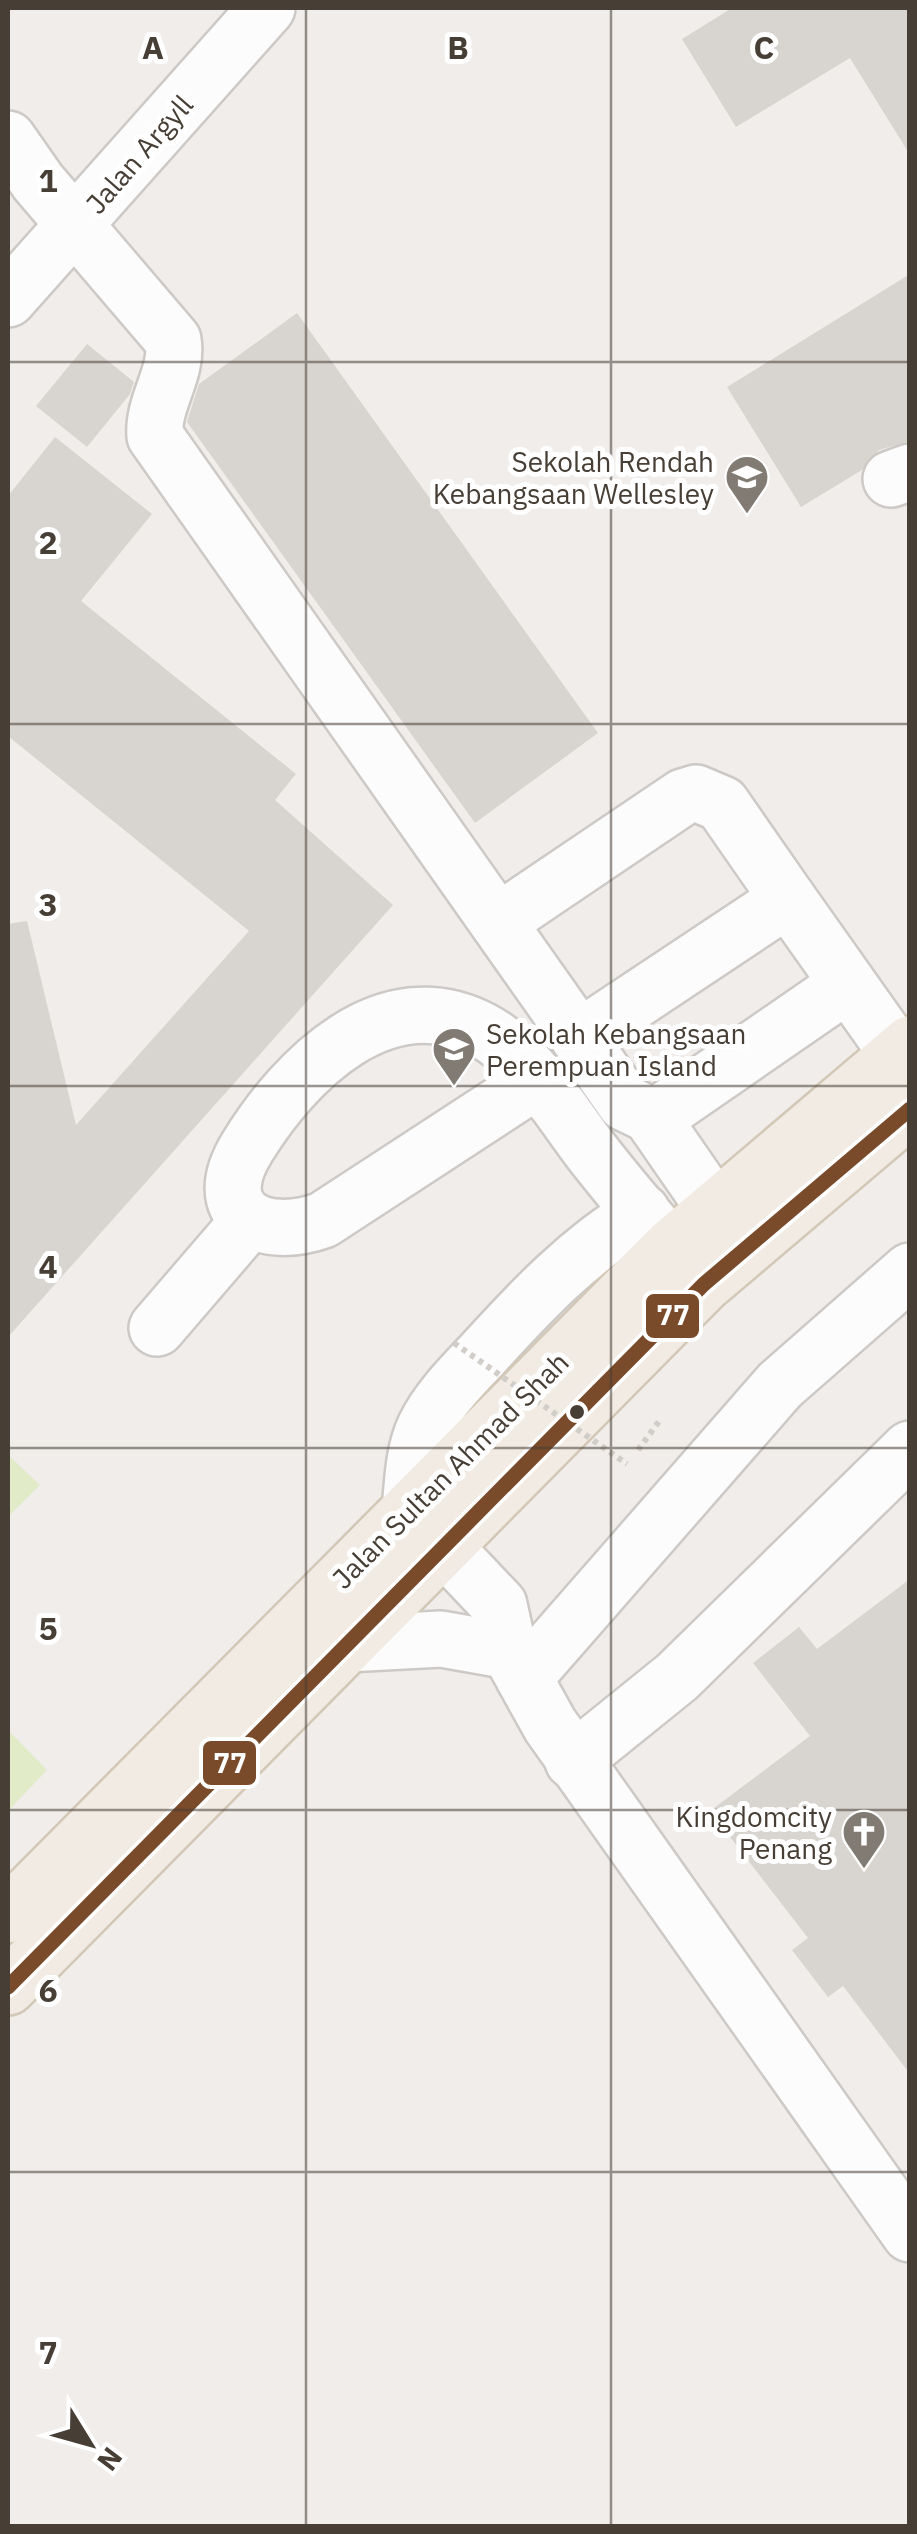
<svg xmlns="http://www.w3.org/2000/svg" width="917" height="2534" viewBox="0 0 917 2534" font-family="'IBM Plex Sans',sans-serif">
<style>
.green{fill:#e1ebc8}
.building{fill:#d8d5d1}
.lines{fill:none;stroke-linecap:round;stroke-linejoin:round}
.minor-casing{stroke:#cdc9c6;stroke-width:60}
.major-casing{stroke:#d3c8b6;stroke-width:60}
.path{stroke:#d1ceca;stroke-width:6;stroke-dasharray:5 5;stroke-linecap:butt}
.minor{stroke:#fdfcfc;stroke-width:55}
.major{stroke:#f1ebe3;stroke-width:55}
.path-bridge{stroke:#d1ceca;stroke-width:6;stroke-dasharray:5 5;stroke-linecap:butt}
.bus-1-casing{stroke:#fff;stroke-width:22}
.bus-1{stroke:#7a4b2a;stroke-width:15}
.grid{fill:none;stroke:#473e35;stroke-width:2.5;stroke-opacity:0.55}
.bus-dot{fill:#473e35;stroke:#fff;stroke-width:4}
.labels{text-anchor:middle;dominant-baseline:central;stroke-width:10;stroke-linejoin:round;paint-order:stroke}
.street-label{font-size:28px;fill:#473e35;stroke:#fff}
.poi-label{font-size:28px;fill:#473e35;stroke:#fff;text-anchor:end}
.grid-label{font-size:32px;text-anchor:middle;font-weight:bold;fill:#473e35;stroke:#fff;stroke-width:10;stroke-linejoin:round;paint-order:stroke}
.line-badge{stroke:#fff;stroke-width:4}
.badge-label{font-size:28px;text-anchor:middle;font-weight:bold;fill:#fff}
</style>
<rect width="100%" height="100%" fill="#f0edea"/>
<!-- green -->
<g class="green">
<path d="M 8,1455 L 40,1485 L 8,1517 Z"/>
<path d="M 8,1730 L 47,1770 L 8,1811 Z"/>
</g>
<!-- building -->
<g class="building">
<path d="M 732,8 L 910,8 L 910,155 L 850,58 L 736,127 L 682,39 Z"/>
<path d="M 910,274 L 910,441 L 879,450 L 862,470 L 801,507 L 727,387 Z"/>
<path d="M 297,313 L 598,733 L 475,823 L 187,422 L 199,384 Z"/>
<path d="M 87,344 L 134,382 L 130,394 L 87,447 L 36,406 Z"/>
<path d="M 55,437 L 152,514 L 81,601 L 296,774 L 275,800 L 393,905 L 8,1337 L 8,924 L 27,921 L 76,1125 L 249,931 L 8,736 L 8,496 Z"/>
<path d="M 910,1579 L 910,2074 L 843,1986 L 828,1997 L 792,1950 L 808,1938 L 710,1811 L 810,1736 L 753,1663 L 799,1627 L 817,1649 Z"/>
</g>
<g class="lines">
<defs>
<g id="minor">
<path d="M 8,139 L 38,182 L 173,340 C 179,372 152,403 155,436 L 625,1103 L 650,1115 L 664,1111 L 848,984"/>
<path d="M 8,299 L 267,8"/>
<path d="M 891,479 L 910,472"/>
<path d="M 498,922 L 683,797 L 696,793 L 722,804 L 788,899"/>
<path d="M 579,1038 L 788,899 L 897,1053"/>
<path d="M 536,1081 L 323,1220 C 263,1242 205,1214 248,1146 C 295,1070 385,979 482,1030 C 531,1056 564,1118 598,1160 C 631,1202 666,1242 702,1282"/>
<path d="M 650,1115 L 715,1209"/>
<path d="M 157,1328 L 249,1221"/>
<path d="M 410,1509 C 413,1481 413,1452 425,1427 C 438,1400 462,1376 482,1355 C 531,1301 579,1250 642,1212"/>
<path d="M 444,1547 L 499,1605 L 509,1651 L 550,1725 L 910,2234"/>
<path d="M 347,1644 L 441,1639 L 509,1651"/>
<path d="M 524,1678 L 780,1385 L 910,1271"/>
<path d="M 573,1761 L 677,1677 L 910,1449"/>
</g>
<g id="major">
<path d="M 8,1915 L 671,1247 L 910,1044"/>
<path d="M 8,1987 L 704,1284 L 910,1109"/>
</g>
</defs>
<!-- minor casing -->
<use href="#minor" class="minor-casing"/>
<!-- major casing -->
<use href="#major" class="major-casing"/>
<!-- path -->
<path class="path" d="M 638,1450 L 660,1420"/>
<!-- minor -->
<use href="#minor" class="minor"/>
<!-- major -->
<use href="#major" class="major"/>
<!-- path-bridge -->
<path class="path-bridge" d="M 454,1343 L 627,1464"/>
<defs>
<path id="bus-1" d="M 8,1987 L 704,1284 L 910,1109"/>
</defs>
<!-- bus-1 casing -->
<use href="#bus-1" class="bus-1-casing"/>
<!-- bus-1 -->
<use href="#bus-1" class="bus-1"/>
</g>
<!-- grid -->
<path class="grid" d="M 306,8 L 306,2526M 611,8 L 611,2526M 8,362 L 910,362M 8,724 L 910,724M 8,1086 L 910,1086M 8,1448 L 910,1448M 8,1810 L 910,1810M 8,2172 L 910,2172"/>
<!-- icons -->
<defs>
<symbol id="school-pin" viewBox="-11 -11 22 30"><path d="M0 17L-7.5 6A9.5 9.5 0 1 1 7.5 6Z" fill="#827b74" stroke="#fff"/><path d="M0-5L7-2L0 1L-7-2ZM-4 1L0 2.5L4 1V4Q0 6-4 4Z" fill="#fff"/></symbol>
<symbol id="church-pin" viewBox="-11 -11 22 30"><path d="M0 17L-7.5 6A9.5 9.5 0 1 1 7.5 6Z" fill="#827b74" stroke="#fff"/><path d="M-1.2-6h2.4v3.5h3.3v2.4h-3.3V6h-2.4V-.1h-3.3v-2.4h3.3Z" fill="#fff"/></symbol>
</defs>
<g fill-rule="evenodd">
<use href="#school-pin" x="722" y="452" width="50" height="68"/>
<use href="#school-pin" x="429" y="1024" width="50" height="68"/>
<use href="#church-pin" x="839" y="1807" width="50" height="68"/>
</g>
<!-- markers -->
<circle class="bus-dot" cx="577" cy="1412" r="9"/>
<g class="labels">
<!-- street labels -->
<g class="street-label">
<text transform="translate(139 154) rotate(-49)">Jalan Argyll</text>
<text transform="translate(450 1470) rotate(-45)">Jalan Sultan Ahmad Shah</text>
</g>
<!-- poi labels -->
<g class="poi-label">
<text x="714" y="461">Sekolah Rendah<tspan x="714" dy="32">Kebangsaan Wellesley</tspan></text>
<text x="486" y="1033" text-anchor="start">Sekolah Kebangsaan<tspan x="486" dy="32">Perempuan Island</tspan></text>
<text x="832" y="1816">Kingdomcity<tspan x="832" dy="32">Penang</tspan></text>
</g>
</g>
<g class="grid-label">
<text x="153" y="59">A</text>
<text x="458" y="59">B</text>
<text x="764" y="59">C</text>
<text x="48" y="192">1</text>
<text x="48" y="554">2</text>
<text x="48" y="916">3</text>
<text x="48" y="1278">4</text>
<text x="48" y="1640">5</text>
<text x="48" y="2002">6</text>
<text x="48" y="2364">7</text>
</g>
<g class="line-badge">
<rect x="644" y="1292" width="57" height="48" rx="10" fill="#7a4b2a"/>
<rect x="201" y="1739" width="57" height="48" rx="10" fill="#7a4b2a"/>
</g>
<g class="badge-label">
<text x="673" y="1325">77</text>
<text x="230" y="1773">77</text>
</g>
<!-- border -->
<rect width="917" height="2534" fill="none" stroke="#473e35" stroke-width="20"/>
<!-- north arrow -->
<g transform="translate(90 2444) rotate(127)" stroke="#ffffff" stroke-width="8" paint-order="stroke">
<path d="M0-8L18 38L0 25L-18 38Z" fill="#473e35"/>
<text y="-15" font-size="28" font-weight="bold" text-anchor="middle" fill="#473e35">N</text>
</g>
</svg>
